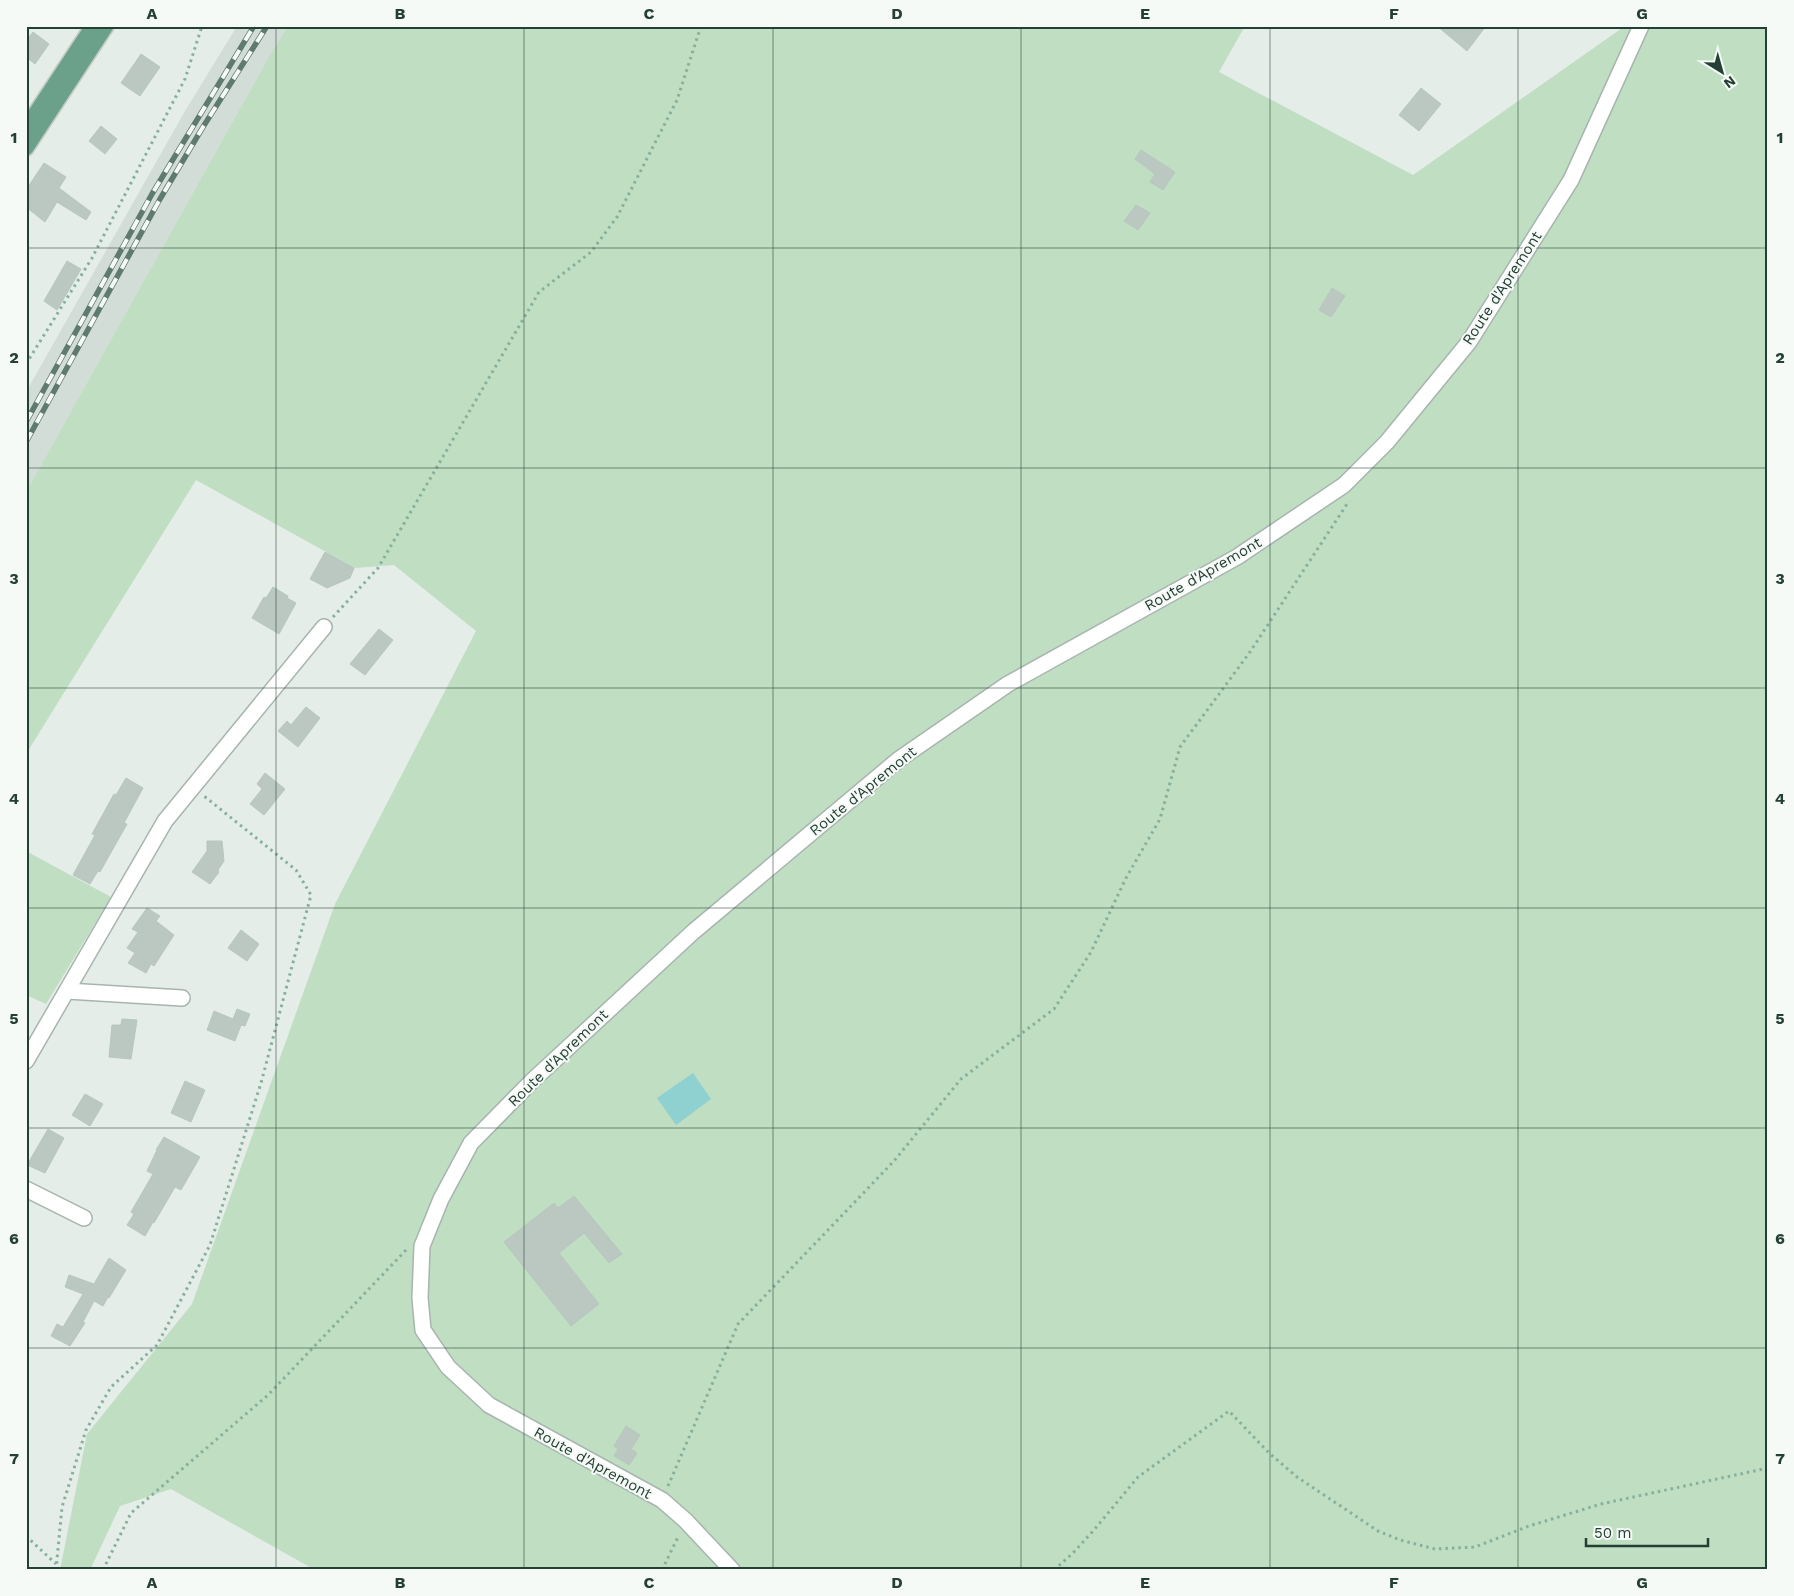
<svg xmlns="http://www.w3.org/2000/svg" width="1794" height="1596" viewBox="0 0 1794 1596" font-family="'Work Sans',sans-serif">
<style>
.built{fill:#d3ddd7}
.green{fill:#bfdec2}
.water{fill:#8fd0d0}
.building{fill:#bac8c1;stroke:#b7c7be}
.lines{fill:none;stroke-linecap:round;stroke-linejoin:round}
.minor-casing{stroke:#a7b5ae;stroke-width:18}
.major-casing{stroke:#c2c9c6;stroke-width:18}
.path{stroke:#86b09c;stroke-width:3;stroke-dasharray:2.5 4;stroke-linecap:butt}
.minor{stroke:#fff;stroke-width:15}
.major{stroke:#6ba18a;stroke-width:15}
.rail-casing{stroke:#5f7a6e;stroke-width:5.5}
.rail{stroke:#f5faf7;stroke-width:4;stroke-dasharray:11;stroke-linecap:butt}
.grid{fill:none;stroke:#243f33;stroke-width:1;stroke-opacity:0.55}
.labels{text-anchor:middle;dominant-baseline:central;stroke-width:4;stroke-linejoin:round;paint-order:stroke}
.street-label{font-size:15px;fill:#243f33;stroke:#f5faf7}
.neatline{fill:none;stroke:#243f33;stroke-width:2}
.grid-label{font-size:16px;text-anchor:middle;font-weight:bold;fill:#243f33}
</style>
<rect width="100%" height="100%" fill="#e5ede8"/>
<!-- built -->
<path class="built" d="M 237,26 L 288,26 L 267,60 L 26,492 L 26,392 L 185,111 Z"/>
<!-- green -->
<g class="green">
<path d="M 288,26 L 1245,26 L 1219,72 L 1413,175 L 1625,26 L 1768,26 L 1768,1570 L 315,1570 L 171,1489 L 120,1506 L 90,1570 L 60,1570 L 87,1434 L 192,1304 L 335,904 L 476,631 L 394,565 L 355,568 L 196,480 L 26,754 L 26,492 L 267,60 Z"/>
<path d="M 26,851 L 111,897 L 46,1004 L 26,995 Z"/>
</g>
<!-- water -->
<path class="water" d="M 693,1073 L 711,1099 L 676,1125 L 657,1098 Z"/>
<!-- building -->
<g class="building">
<path d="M 1437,26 L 1486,26 L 1467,51 Z"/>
<path d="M 33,32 L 49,44 L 35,64 L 26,57 L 26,41 Z"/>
<path d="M 141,54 L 160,67 L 140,96 L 121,83 Z"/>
<path d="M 1421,88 L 1441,104 L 1419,131 L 1399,115 Z"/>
<path d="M 101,126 L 117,139 L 105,154 L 89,141 Z"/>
<path d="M 1141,150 L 1175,172 L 1163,190 L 1150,182 L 1155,174 L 1135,159 Z"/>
<path d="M 44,163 L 66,177 L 59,188 L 91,212 L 86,220 L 57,202 L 45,222 L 26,207 L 26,190 Z"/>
<path d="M 1136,205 L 1150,213 L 1138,230 L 1124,221 Z"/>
<path d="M 67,261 L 81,269 L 57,310 L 44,301 Z"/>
<path d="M 1332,288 L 1345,296 L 1331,317 L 1319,310 Z"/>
<path d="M 325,552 L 354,568 L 350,578 L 327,588 L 310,579 Z"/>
<path d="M 273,587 L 288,596 L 287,598 L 296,603 L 279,634 L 252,618 L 264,597 L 266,598 Z"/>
<path d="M 379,629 L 393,640 L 365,675 L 350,664 Z"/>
<path d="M 306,707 L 320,718 L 298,747 L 278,731 L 287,721 L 291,725 Z"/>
<path d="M 265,773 L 285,789 L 264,815 L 250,804 L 262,789 L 257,784 Z"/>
<path d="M 126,778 L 143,788 L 124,823 L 127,824 L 100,872 L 98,871 L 90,884 L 73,875 L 95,835 L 92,834 L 114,794 L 116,795 Z"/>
<path d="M 207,841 L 222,841 L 224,861 L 218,870 L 219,872 L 210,884 L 192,872 L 207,851 Z"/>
<path d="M 147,908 L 160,916 L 156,921 L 174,935 L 154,966 L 151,964 L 146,973 L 128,963 L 135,953 L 127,948 L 138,932 L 132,929 Z"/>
<path d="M 241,930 L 259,944 L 247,961 L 228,948 Z"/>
<path d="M 237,1009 L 250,1014 L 245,1026 L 241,1025 L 235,1041 L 207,1030 L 214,1011 L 233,1019 Z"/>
<path d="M 122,1019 L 137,1020 L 131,1059 L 109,1057 L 112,1025 L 121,1025 Z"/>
<path d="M 185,1081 L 205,1090 L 191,1122 L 171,1113 Z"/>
<path d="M 85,1094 L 103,1104 L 90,1126 L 72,1115 Z"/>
<path d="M 48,1129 L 64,1138 L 45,1173 L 27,1165 Z"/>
<path d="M 164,1137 L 200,1157 L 181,1190 L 175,1187 L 154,1223 L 153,1222 L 145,1236 L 127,1225 L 134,1214 L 131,1212 L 153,1174 L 147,1171 L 157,1150 L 156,1150 Z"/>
<path d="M 574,1196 L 622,1254 L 609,1263 L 584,1233 L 559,1253 L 599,1304 L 571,1326 L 504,1242 L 554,1203 L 558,1208 Z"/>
<path d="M 109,1258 L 126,1270 L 109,1298 L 108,1297 L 103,1306 L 94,1301 L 83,1322 L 85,1323 L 70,1346 L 51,1336 L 57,1324 L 63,1327 L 83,1294 L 65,1287 L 69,1275 L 94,1284 Z"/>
<path d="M 626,1426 L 640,1435 L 631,1449 L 637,1453 L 629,1465 L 614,1456 L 618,1449 L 614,1446 Z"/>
</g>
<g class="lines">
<defs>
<g id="minor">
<path d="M 67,991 L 182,998"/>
<path d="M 26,1061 L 165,821 L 324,627"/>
<path d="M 26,1189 L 84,1218"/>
<path d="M 732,1570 L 686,1521 L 662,1500 L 489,1405 L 448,1367 L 423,1330 L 420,1298 L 422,1246 L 441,1199 L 471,1143 L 532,1081 L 693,932 L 898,760 L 1008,684 L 1237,557 L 1344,485 L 1387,442 L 1469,342 L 1571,180 L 1641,26"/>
</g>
<g id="major">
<path d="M 26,128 L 93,26"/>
<path d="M 26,148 L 106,26"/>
</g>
</defs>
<!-- minor casing -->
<use href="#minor" class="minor-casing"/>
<!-- major casing -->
<use href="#major" class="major-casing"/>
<!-- path -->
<g class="path">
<path d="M 26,364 L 92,258 L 185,79 L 202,26"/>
<path d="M 333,617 L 378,568 L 539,292 L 591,252 L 617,217 L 677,100 L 701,26"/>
<path d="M 668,1486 L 738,1324 L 894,1161 L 961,1079 L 1054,1009 L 1091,952 L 1126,878 L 1160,819 L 1180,747 L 1250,652 L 1349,501"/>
<path d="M 26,1536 L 56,1564"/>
<path d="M 56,1570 L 62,1507 L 86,1430 L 111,1387 L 157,1345 L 210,1245 L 261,1083 L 311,895 L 296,870 L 204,796"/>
<path d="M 103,1570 L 131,1513 L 268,1395 L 406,1250"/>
<path d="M 662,1570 L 679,1535"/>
<path d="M 1054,1570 L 1073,1553 L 1094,1530 L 1138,1477 L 1229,1411 L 1269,1453 L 1297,1477 L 1378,1531 L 1400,1540 L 1435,1549 L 1475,1547 L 1529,1526 L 1601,1504 L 1768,1468"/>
</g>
<!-- minor -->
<use href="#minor" class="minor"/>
<!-- major -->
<use href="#major" class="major"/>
<defs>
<g id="rail">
<path d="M 26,422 L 152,194 L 254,26"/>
<path d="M 26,442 L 160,199 L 203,127 L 267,26"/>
</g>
</defs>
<!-- rail casing -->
<use href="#rail" class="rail-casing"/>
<!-- rail -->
<use href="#rail" class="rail"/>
</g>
<!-- grid -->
<path class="grid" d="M 276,26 L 276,1570M 524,26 L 524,1570M 773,26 L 773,1570M 1021,26 L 1021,1570M 1270,26 L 1270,1570M 1518,26 L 1518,1570M 26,248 L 1768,248M 26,468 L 1768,468M 26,688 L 1768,688M 26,908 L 1768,908M 26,1128 L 1768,1128M 26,1348 L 1768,1348"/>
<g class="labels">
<!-- street labels -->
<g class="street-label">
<text transform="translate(1502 288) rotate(-57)">Route d'Apremont</text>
<text transform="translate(1203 574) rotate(-30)">Route d'Apremont</text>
<text transform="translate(863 791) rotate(-39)">Route d'Apremont</text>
<text transform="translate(558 1058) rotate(-44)">Route d'Apremont</text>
<text transform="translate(593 1463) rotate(29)">Route d'Apremont</text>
</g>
</g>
<!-- border -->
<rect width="1794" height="1596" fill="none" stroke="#f5faf7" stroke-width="55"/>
<!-- north arrow -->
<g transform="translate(1722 72) rotate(143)" stroke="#f5faf7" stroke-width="4" paint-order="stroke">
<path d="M0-4L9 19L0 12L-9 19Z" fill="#243f33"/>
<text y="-8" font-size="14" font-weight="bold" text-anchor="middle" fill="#243f33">N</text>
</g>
<!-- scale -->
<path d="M1586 1538v8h122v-8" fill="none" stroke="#243f33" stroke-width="2.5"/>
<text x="1594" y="1538" font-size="15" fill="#243f33" stroke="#f5faf7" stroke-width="4" paint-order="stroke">50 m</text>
<rect x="28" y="28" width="1738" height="1540" class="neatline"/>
<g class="grid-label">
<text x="152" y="19">A</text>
<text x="400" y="19">B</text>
<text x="649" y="19">C</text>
<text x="897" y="19">D</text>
<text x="1145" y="19">E</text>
<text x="1394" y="19">F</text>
<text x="1642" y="19">G</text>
<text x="14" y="143">1</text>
<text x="1780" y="143">1</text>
<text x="14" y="363">2</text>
<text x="1780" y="363">2</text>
<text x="14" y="584">3</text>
<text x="1780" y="584">3</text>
<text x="14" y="804">4</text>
<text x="1780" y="804">4</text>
<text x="14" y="1024">5</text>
<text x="1780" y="1024">5</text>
<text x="14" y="1244">6</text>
<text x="1780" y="1244">6</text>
<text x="14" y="1464">7</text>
<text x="1780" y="1464">7</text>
<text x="152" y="1588">A</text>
<text x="400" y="1588">B</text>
<text x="649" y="1588">C</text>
<text x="897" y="1588">D</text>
<text x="1145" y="1588">E</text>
<text x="1394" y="1588">F</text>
<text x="1642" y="1588">G</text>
</g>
</svg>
